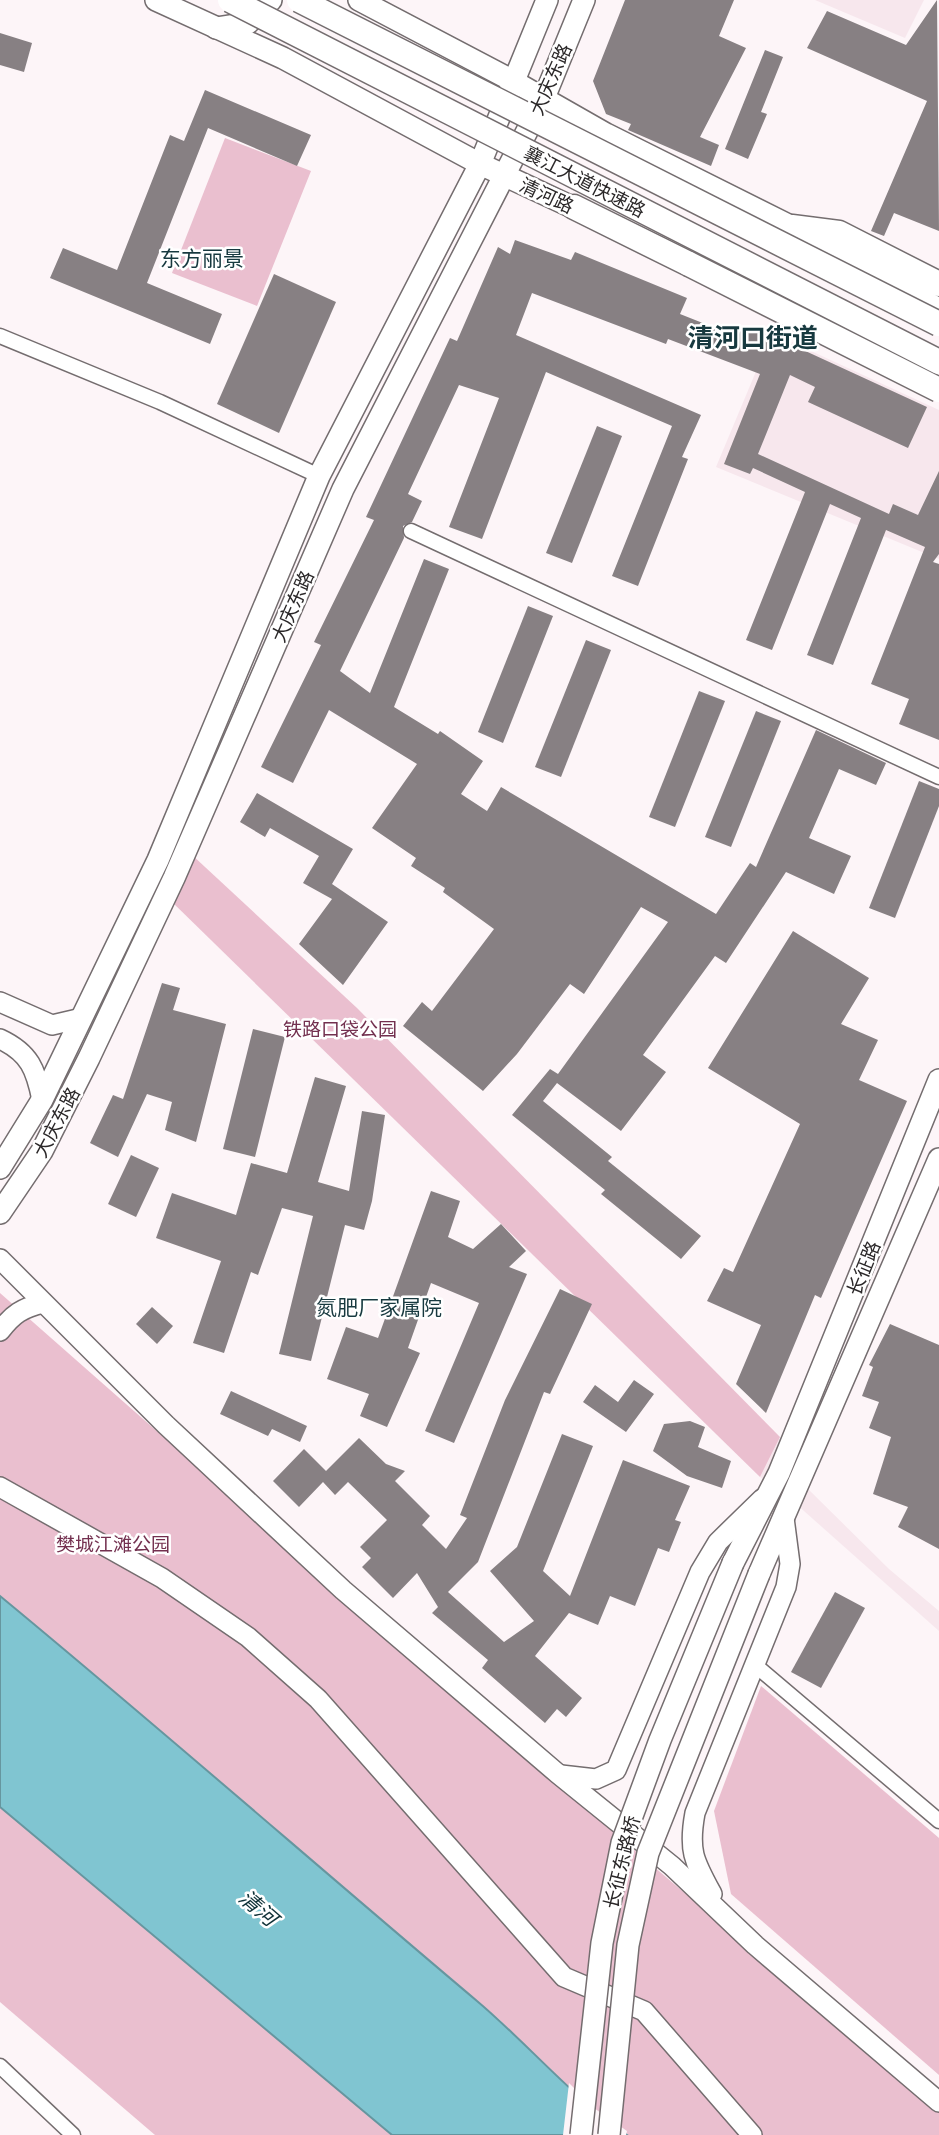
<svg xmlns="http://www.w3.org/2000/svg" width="939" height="2135" viewBox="0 0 939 2135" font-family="Barlow,'Noto Sans SC',sans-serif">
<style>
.built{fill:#f7e7ed}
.green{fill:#eabfcf}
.water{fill:#80c5d1;stroke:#66969f;stroke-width:2}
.pier{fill:#fdf5f8}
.building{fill:#878083}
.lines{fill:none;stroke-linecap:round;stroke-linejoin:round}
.street-casing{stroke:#746d6f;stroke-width:17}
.secondary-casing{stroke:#746d6f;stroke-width:22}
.primary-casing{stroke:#746d6f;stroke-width:24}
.highway-casing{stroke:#746d6f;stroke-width:27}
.street{stroke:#fff;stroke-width:14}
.secondary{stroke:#fff;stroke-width:19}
.primary{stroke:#fff;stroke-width:21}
.highway{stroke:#fff;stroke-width:24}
.primary-bridge-casing{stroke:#746d6f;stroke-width:24;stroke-linecap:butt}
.highway-bridge-casing{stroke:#746d6f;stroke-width:27;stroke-linecap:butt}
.primary-bridge{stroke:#fff;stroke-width:21}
.highway-bridge{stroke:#fff;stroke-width:24}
.labels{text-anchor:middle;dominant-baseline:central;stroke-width:5;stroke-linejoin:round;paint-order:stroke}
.street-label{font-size:19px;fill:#2b2829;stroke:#fff}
.park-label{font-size:19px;fill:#73304f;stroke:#fff}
.neighbourhood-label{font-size:21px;fill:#17393f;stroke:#fff}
.water-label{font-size:21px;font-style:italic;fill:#0f3137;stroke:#fff}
.district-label{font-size:26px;font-weight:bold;fill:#17393f;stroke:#fff}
</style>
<rect width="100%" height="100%" fill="#fdf5f8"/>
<!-- built -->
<g class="built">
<path d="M 815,0 L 924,0 L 905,38 Z"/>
<path d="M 772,333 L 939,410 L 939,559 L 716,467 Z"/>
<path d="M 780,1437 L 806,1487 L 889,1569 L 939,1611 L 939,1631 L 786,1495 L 760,1477 Z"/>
</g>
<!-- green -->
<g class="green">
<path d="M 225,138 L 311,171 L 257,306 L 172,273 Z"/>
<path d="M 191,854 L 357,1008 L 780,1437 L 760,1477 L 170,900 Z"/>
<path d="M 0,1293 L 555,1782 L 939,2111 L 939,2135 L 627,2135 L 592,2111 L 500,2020 L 0,1596 Z"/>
<path d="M 761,1686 L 939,1838 L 939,2075 L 731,1894 L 714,1811 Z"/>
<path d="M 0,1807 L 392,2135 L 155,2135 L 0,2002 Z"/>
</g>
<!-- water -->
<path class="water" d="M 0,1596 C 161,1729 317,1866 477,2001 C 528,2044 571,2096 627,2135 L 392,2135 L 0,1807 Z"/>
<!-- pier -->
<path class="pier" d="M 569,2083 L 594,2108 L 627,2131 L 626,2135 L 563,2135 Z"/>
<!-- building -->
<g class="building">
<path d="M 625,0 L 734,0 L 719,36 L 746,48 L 700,137 L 719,145 L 711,166 L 628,130 L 631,124 L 606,114 L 593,81 Z"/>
<path d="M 937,0 L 939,231 L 894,213 L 884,236 L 871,231 L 927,101 L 807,48 L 827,11 L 906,45 Z"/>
<path d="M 0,33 L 32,43 L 24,72 L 0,65 Z"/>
<path d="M 765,50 L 783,57 L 761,112 L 767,114 L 748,159 L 725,149 Z"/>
<path d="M 205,90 L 311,135 L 297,166 L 208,128 L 147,283 L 222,314 L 210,344 L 50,278 L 63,248 L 117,270 L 170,135 L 184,141 Z"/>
<path d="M 515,240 L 571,260 L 575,252 L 687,298 L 680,314 L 738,337 L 742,326 L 775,337 L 927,407 L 908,448 L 808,402 L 815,387 L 790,375 L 758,454 L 889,514 L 893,504 L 918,515 L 939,471 L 939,554 L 933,562 L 939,564 L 939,740 L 899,724 L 909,699 L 871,684 L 925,547 L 886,530 L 833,665 L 807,655 L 861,518 L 830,504 L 772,650 L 746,640 L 805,492 L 753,468 L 750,474 L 724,464 L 760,374 L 668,339 L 666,344 L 532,293 L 516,335 L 701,415 L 682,457 L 688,459 L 638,586 L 612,576 L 672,426 L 546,372 L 482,539 L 449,527 L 499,398 L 459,385 L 408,494 L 422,501 L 412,522 L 403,526 L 404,538 L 340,671 L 370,693 L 424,559 L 449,569 L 394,707 L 438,734 L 440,731 L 483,761 L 461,794 L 487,811 L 501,787 L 716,914 L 750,863 L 756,867 L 816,730 L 886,763 L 876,785 L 839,769 L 809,838 L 851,856 L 834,894 L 786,872 L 726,963 L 715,956 L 643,1055 L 666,1072 L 621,1131 L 557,1083 L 543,1101 L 612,1157 L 608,1161 L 701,1236 L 681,1259 L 601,1194 L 605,1190 L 512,1115 L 550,1069 L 558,1074 L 668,922 L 641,907 L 584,994 L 570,984 L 517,1054 L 483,1091 L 403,1026 L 422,1002 L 432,1011 L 494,929 L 443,892 L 445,888 L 411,866 L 416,858 L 372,828 L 417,764 L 329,710 L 293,783 L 261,767 L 321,645 L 314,642 L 374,520 L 366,517 L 450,338 L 457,341 L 498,247 L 510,254 Z"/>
<path d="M 274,274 L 336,302 L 279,433 L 217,404 Z"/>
<path d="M 597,426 L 622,436 L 572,563 L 546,553 Z"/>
<path d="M 528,606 L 553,616 L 503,743 L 478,732 Z"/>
<path d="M 586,640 L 611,650 L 561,777 L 535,767 Z"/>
<path d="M 699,691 L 725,701 L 675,827 L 649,817 Z"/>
<path d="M 756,711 L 781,721 L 731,847 L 705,837 Z"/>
<path d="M 919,781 L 939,789 L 939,806 L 895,918 L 869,908 Z"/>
<path d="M 257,793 L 353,849 L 332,884 L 388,922 L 343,985 L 299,944 L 332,899 L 303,883 L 319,856 L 270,828 L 265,837 L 240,822 Z"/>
<path d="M 793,931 L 869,978 L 841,1024 L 878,1040 L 859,1080 L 907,1101 L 821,1298 L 815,1295 L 766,1413 L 736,1384 L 761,1325 L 707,1301 L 724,1268 L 733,1272 L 800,1124 L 708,1068 Z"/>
<path d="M 162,983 L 180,988 L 173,1010 L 226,1024 L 196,1142 L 165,1130 L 172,1102 L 147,1094 L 118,1157 L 90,1143 L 113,1095 L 123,1099 Z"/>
<path d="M 253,1029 L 285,1037 L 255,1157 L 223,1149 Z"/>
<path d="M 315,1077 L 346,1086 L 318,1182 L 349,1191 L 362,1111 L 385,1115 L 372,1201 L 364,1230 L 345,1225 L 311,1361 L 279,1354 L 313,1216 L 282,1208 L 258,1275 L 251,1272 L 224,1353 L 193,1343 L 221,1261 L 156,1238 L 172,1193 L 236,1215 L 251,1163 L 287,1173 Z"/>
<path d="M 131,1155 L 159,1168 L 136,1217 L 108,1204 Z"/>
<path d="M 431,1191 L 460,1201 L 448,1237 L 473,1249 L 501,1224 L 526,1251 L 509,1267 L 527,1274 L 454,1443 L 425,1431 L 479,1303 L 431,1283 L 408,1348 L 420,1353 L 387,1427 L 360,1416 L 369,1394 L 327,1379 L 346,1327 L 378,1338 Z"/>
<path d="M 560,1289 L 592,1304 L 550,1394 L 544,1392 L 478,1562 L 448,1592 L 504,1642 L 534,1621 L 490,1571 L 517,1547 L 562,1434 L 593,1446 L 543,1571 L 570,1596 L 623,1460 L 690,1486 L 675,1520 L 681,1522 L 669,1552 L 658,1548 L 635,1606 L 610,1596 L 598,1625 L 569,1613 L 535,1656 L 582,1698 L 566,1717 L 557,1709 L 545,1723 L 482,1668 L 488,1660 L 432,1613 L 438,1607 L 417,1573 L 393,1598 L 362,1567 L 371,1558 L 360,1547 L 387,1520 L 348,1482 L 335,1495 L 323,1482 L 299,1507 L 273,1481 L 304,1449 L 326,1471 L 359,1438 L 386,1464 L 405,1471 L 395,1481 L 430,1516 L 422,1525 L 446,1549 L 467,1518 L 460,1515 L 505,1400 Z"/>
<path d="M 152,1307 L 173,1326 L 157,1344 L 136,1324 Z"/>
<path d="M 890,1324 L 939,1345 L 939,1549 L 898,1527 L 908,1507 L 873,1494 L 891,1437 L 869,1428 L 879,1402 L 862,1396 L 873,1367 L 869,1365 Z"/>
<path d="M 634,1380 L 654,1394 L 626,1432 L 583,1402 L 595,1385 L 618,1402 Z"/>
<path d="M 231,1391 L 307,1426 L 300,1442 L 272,1429 L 268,1436 L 220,1414 Z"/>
<path d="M 690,1421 L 705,1427 L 698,1447 L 731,1461 L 722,1488 L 687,1476 L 653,1451 L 664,1424 Z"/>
<path d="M 835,1592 L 865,1608 L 821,1688 L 791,1672 Z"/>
</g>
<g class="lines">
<defs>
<g id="street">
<path d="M 0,336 L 160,402 L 319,476"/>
<path d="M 411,531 L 939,777"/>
<path d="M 755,1665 L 939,1821"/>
<path d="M 0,2066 L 73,2135"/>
</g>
<g id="secondary">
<path d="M 0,1002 L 52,1025 L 82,1018"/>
<path d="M 0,1039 C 30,1053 36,1070 42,1100"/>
<path d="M 0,1259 L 166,1425 L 343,1590 L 557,1773 L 672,1866 L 755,1945 L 939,2102"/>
<path d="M 0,1331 C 13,1314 22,1308 43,1303"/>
<path d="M 0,1487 L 162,1578 L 248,1637 L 318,1699 L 564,1977 L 644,2011 L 752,2135"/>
<path d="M 561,1775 L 596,1779 L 616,1770 L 700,1572 L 718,1542 L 762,1499"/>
<path d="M 712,1894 C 694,1861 688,1851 695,1813 L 786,1587 L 790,1564 L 784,1518"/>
</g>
<g id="primary">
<path d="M 156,0 L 283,58 L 480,164 L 587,214"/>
<path d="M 359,0 L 513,81 L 606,134 L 792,227 L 939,309"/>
<path d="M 216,28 L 248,23 L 271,0"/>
<path d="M 0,1168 L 42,1100 L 158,860 L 319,476 L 480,164 L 547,0"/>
<path d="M 0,1213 L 42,1151 L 89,1058 L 174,878 L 343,489 L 544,98 L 584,0"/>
<path d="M 733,1563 L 779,1473 L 939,1080"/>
<path d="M 759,1574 L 939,1159"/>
</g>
<g id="highway">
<path d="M 574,207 L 689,264"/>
<path d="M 792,227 L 839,233 L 939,284"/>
</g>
</defs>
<!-- street casing -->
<use href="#street" class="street-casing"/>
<!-- secondary casing -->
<use href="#secondary" class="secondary-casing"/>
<!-- primary casing -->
<use href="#primary" class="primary-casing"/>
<!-- highway casing -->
<use href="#highway" class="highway-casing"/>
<!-- street -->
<use href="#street" class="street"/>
<!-- secondary -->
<use href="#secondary" class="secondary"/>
<!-- primary -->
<use href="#primary" class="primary"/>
<!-- highway -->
<use href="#highway" class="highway"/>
<defs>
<g id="primary-bridge">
<path d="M 581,2135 L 602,1943 L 622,1843 L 660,1740 L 733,1563"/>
<path d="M 609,2135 L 628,1945 L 648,1853 L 759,1574"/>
</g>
<g id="highway-bridge">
<path d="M 230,0 L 939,362"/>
<path d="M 299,0 L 939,324"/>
<path d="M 689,264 L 939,390"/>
</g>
</defs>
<!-- primary-bridge casing -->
<use href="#primary-bridge" class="primary-bridge-casing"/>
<!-- highway-bridge casing -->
<use href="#highway-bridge" class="highway-bridge-casing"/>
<!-- primary-bridge -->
<use href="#primary-bridge" class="primary-bridge"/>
<!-- highway-bridge -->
<use href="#highway-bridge" class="highway-bridge"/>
</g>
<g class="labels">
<!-- street labels -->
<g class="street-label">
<text transform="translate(550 79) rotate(-66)">大庆东路</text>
<text transform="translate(585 181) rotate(27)">襄江大道快速路</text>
<text transform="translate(547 195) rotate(25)">清河路</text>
<text transform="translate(292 606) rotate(-66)">大庆东路</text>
<text transform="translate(56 1122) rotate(-62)">大庆东路</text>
<text transform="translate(863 1268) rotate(-68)">长征路</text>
<text transform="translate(621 1862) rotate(-76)">长征东路桥</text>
</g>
<!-- park labels -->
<g class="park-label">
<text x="340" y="1028">铁路口袋公园</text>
<text x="113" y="1543">樊城江滩公园</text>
</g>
<!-- neighbourhood labels -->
<g class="neighbourhood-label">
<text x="202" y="257">东方丽景</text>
<text x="379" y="1306">氮肥厂家属院</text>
</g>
<!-- water labels -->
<g class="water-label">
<text transform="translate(259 1907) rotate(41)">清河</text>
</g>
<!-- district labels -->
<g class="district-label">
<text x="753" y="336">清河口街道</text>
</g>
</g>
</svg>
